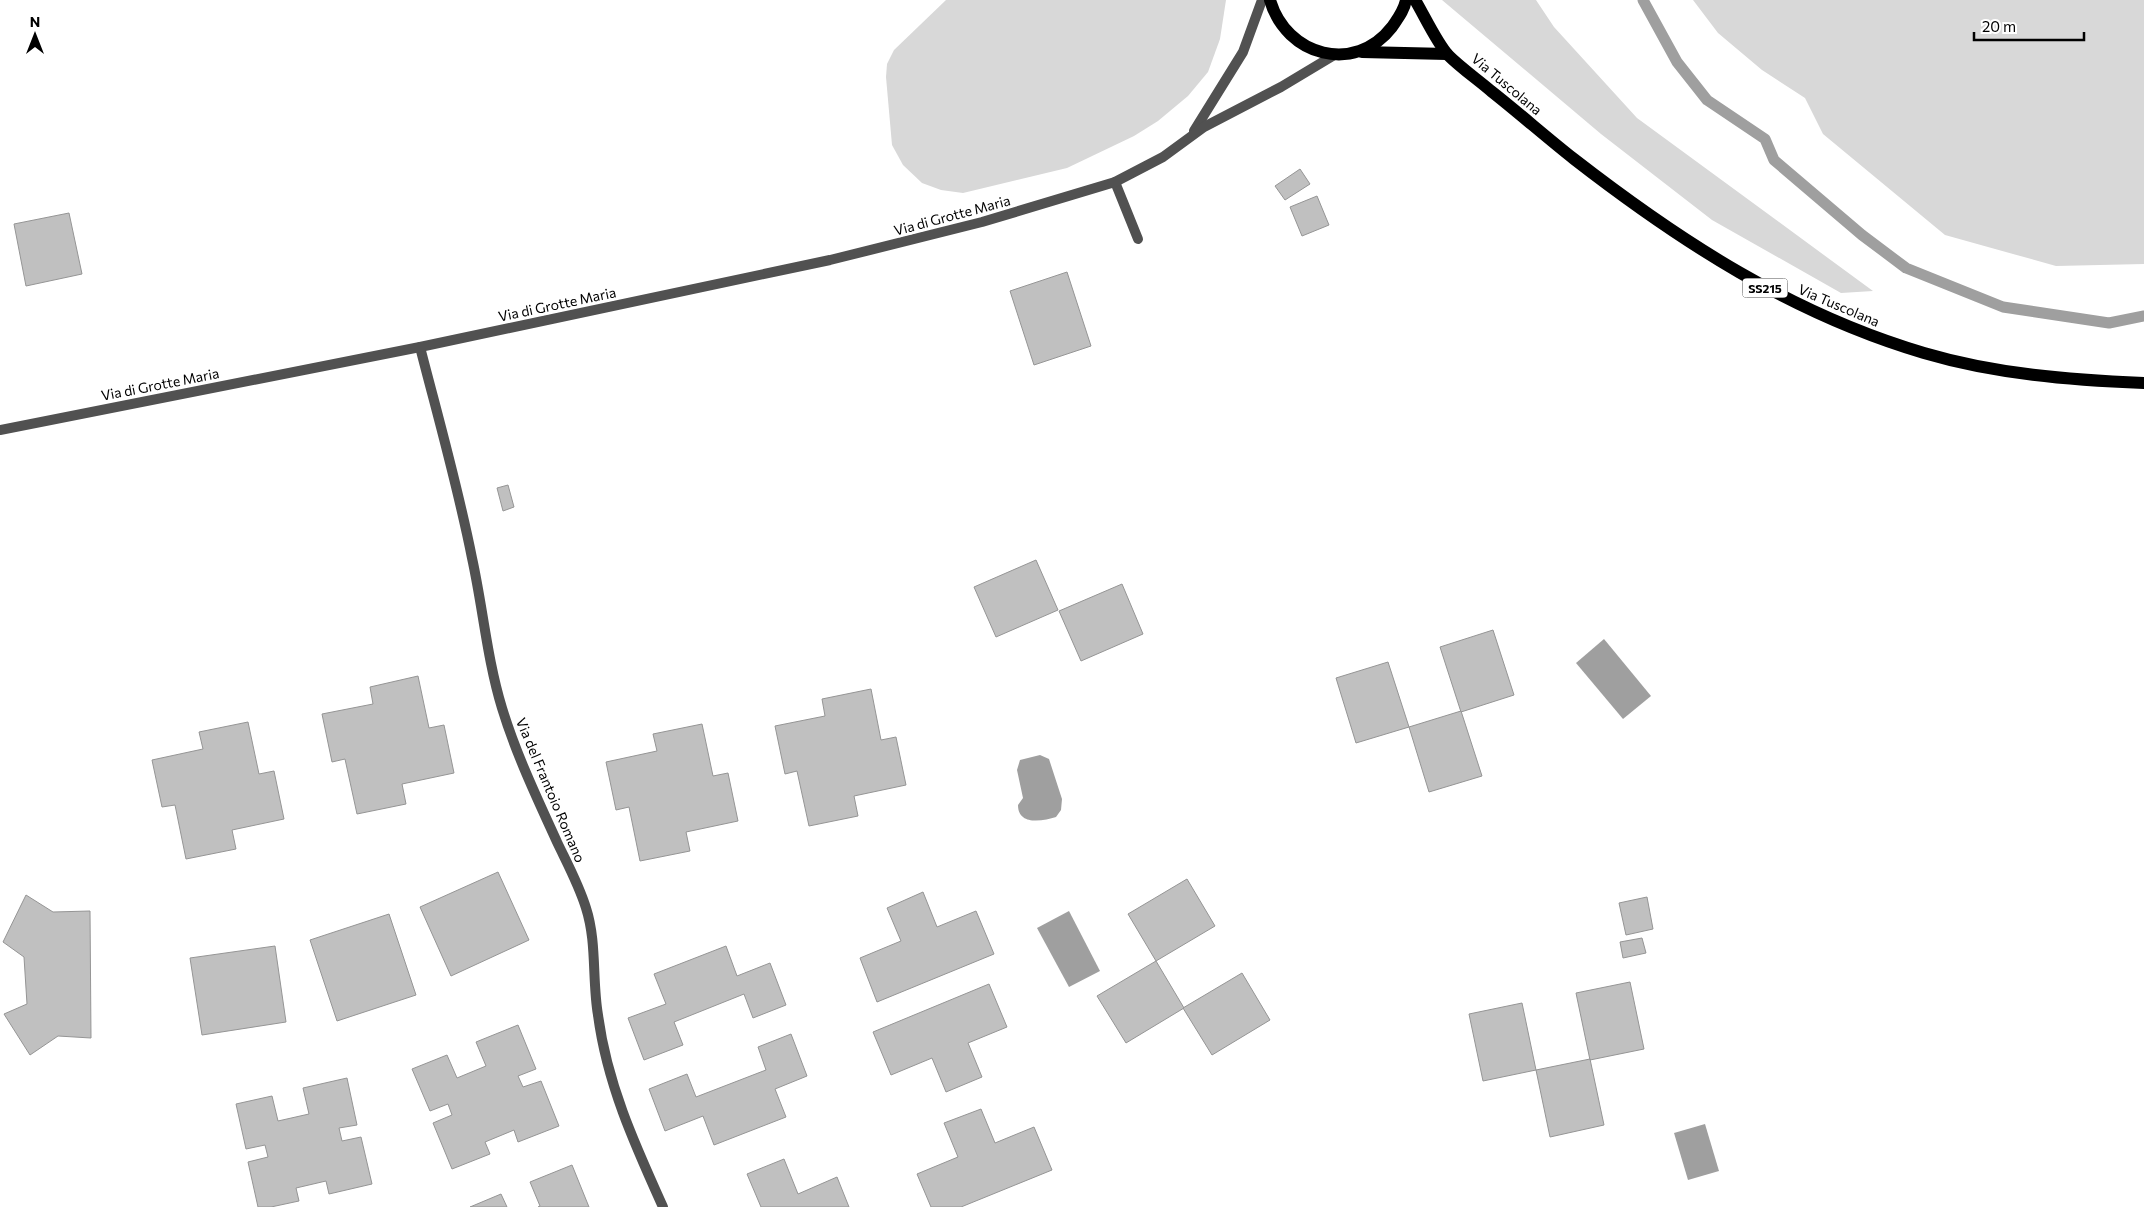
<svg xmlns="http://www.w3.org/2000/svg" width="2144" height="1207" viewBox="0 0 2144 1207" font-family="Commissioner,sans-serif">
<style>
.green{fill:#d8d8d8}
.water{fill:#9f9f9f}
.lines{fill:none;stroke-linecap:round;stroke-linejoin:round}
.stream{stroke:#9f9f9f;stroke-width:11}
.building{fill:#c0c0c0;stroke:#959595}
.service{stroke:#515151;stroke-width:10}
.minor{stroke:#515151;stroke-width:10}
.primary{stroke:#000;stroke-width:12}
.labels{text-anchor:middle;dominant-baseline:central;stroke-width:5;stroke-linejoin:round;paint-order:stroke}
.shield{fill:#fff;stroke:#4c4c4c;stroke-width:1}
.shield-label{font-size:12px;font-weight:bold;fill:#000}
.street-label{font-size:14px;fill:#000;stroke:#fff}
</style>
<rect width="100%" height="100%" fill="#fff"/>
<!-- green -->
<g class="green">
<path d="M 946,0 L 1226,0 L 1220,39 L 1208,72 L 1188,96 L 1158,121 L 1134,136 L 1067,168 L 963,193 L 941,190 L 922,183 L 903,165 L 892,145 L 886,77 L 887,64 L 894,50 Z"/>
<path d="M 1442,0 L 1536,0 L 1554,27 L 1637,118 L 1873,291 L 1841,293 L 1712,220 L 1601,134 Z"/>
<path d="M 1693,0 L 2144,0 L 2144,264 L 2056,266 L 1945,235 L 1823,134 L 1805,98 L 1762,70 L 1718,33 Z"/>
</g>
<!-- water -->
<g class="water">
<path d="M 1604,639 L 1651,696 L 1623,719 L 1576,663 Z"/>
<path d="M 1040,755 L 1049,759 L 1062,799 L 1061,810 L 1056,817 C 1043,821 1018,826 1018,805 L 1023,798 L 1017,770 L 1020,760 Z"/>
<path d="M 1069,911 L 1100,971 L 1069,987 L 1037,928 Z"/>
<path d="M 1705,1124 L 1719,1171 L 1688,1180 L 1674,1133 Z"/>
</g>
<g class="lines">
<!-- stream -->
<path class="stream" d="M 1643,0 L 1677,62 L 1707,100 L 1765,139 L 1774,160 L 1862,235 L 1906,268 L 2003,307 L 2109,323 L 2144,316"/>
</g>
<!-- building -->
<g class="building">
<path d="M 1300,169 L 1310,184 L 1285,200 L 1275,186 Z"/>
<path d="M 1317,196 L 1329,225 L 1302,236 L 1290,207 Z"/>
<path d="M 69,213 L 82,274 L 26,286 L 14,224 Z"/>
<path d="M 1067,272 L 1091,346 L 1034,365 L 1010,291 Z"/>
<path d="M 508,485 L 514,507 L 503,511 L 497,488 Z"/>
<path d="M 1036,560 L 1058,610 L 996,637 L 974,587 Z"/>
<path d="M 1122,584 L 1143,634 L 1081,661 L 1059,611 Z"/>
<path d="M 1493,630 L 1514,695 L 1461,712 L 1440,647 Z"/>
<path d="M 1388,662 L 1409,727 L 1356,743 L 1336,678 Z"/>
<path d="M 418,676 L 429,728 L 444,725 L 454,773 L 402,784 L 406,804 L 357,814 L 345,759 L 332,762 L 322,714 L 373,704 L 370,687 Z"/>
<path d="M 871,689 L 881,740 L 896,737 L 906,785 L 854,796 L 858,816 L 809,826 L 797,771 L 785,774 L 775,726 L 825,716 L 822,699 Z"/>
<path d="M 1461,711 L 1482,776 L 1429,792 L 1409,727 Z"/>
<path d="M 248,722 L 259,774 L 274,771 L 284,819 L 232,830 L 236,849 L 186,859 L 175,805 L 162,807 L 152,760 L 203,749 L 199,732 Z"/>
<path d="M 702,724 L 713,776 L 728,773 L 738,821 L 686,832 L 690,851 L 640,861 L 629,807 L 616,810 L 606,762 L 657,751 L 653,734 Z"/>
<path d="M 498,872 L 529,940 L 451,976 L 420,907 Z"/>
<path d="M 1187,879 L 1215,926 L 1156,961 L 1128,914 Z"/>
<path d="M 923,892 L 937,927 L 976,911 L 994,954 L 877,1002 L 860,958 L 901,941 L 887,908 Z"/>
<path d="M 26,895 L 53,912 L 90,911 L 91,1038 L 58,1036 L 30,1055 L 4,1014 L 27,1004 L 24,957 L 3,942 Z"/>
<path d="M 1647,897 L 1653,929 L 1626,935 L 1619,903 Z"/>
<path d="M 389,914 L 416,995 L 337,1021 L 310,940 Z"/>
<path d="M 1642,938 L 1646,953 L 1623,958 L 1620,942 Z"/>
<path d="M 275,946 L 286,1022 L 202,1035 L 190,958 Z"/>
<path d="M 726,946 L 737,976 L 770,963 L 786,1005 L 753,1018 L 744,994 L 674,1022 L 683,1045 L 644,1060 L 628,1018 L 666,1004 L 654,974 Z"/>
<path d="M 1156,961 L 1184,1008 L 1126,1043 L 1097,996 Z"/>
<path d="M 1242,973 L 1270,1020 L 1212,1055 L 1183,1008 Z"/>
<path d="M 1630,982 L 1644,1049 L 1590,1060 L 1576,993 Z"/>
<path d="M 989,984 L 1007,1027 L 968,1043 L 982,1077 L 946,1092 L 932,1058 L 891,1075 L 873,1032 Z"/>
<path d="M 1522,1003 L 1536,1070 L 1483,1081 L 1469,1014 Z"/>
<path d="M 518,1025 L 536,1069 L 518,1076 L 523,1087 L 541,1081 L 559,1126 L 518,1142 L 514,1130 L 485,1142 L 490,1154 L 452,1169 L 433,1123 L 452,1115 L 448,1104 L 430,1111 L 412,1069 L 447,1055 L 457,1078 L 486,1066 L 476,1042 Z"/>
<path d="M 791,1034 L 807,1076 L 775,1089 L 786,1117 L 714,1145 L 703,1116 L 665,1131 L 649,1089 L 687,1074 L 696,1097 L 766,1070 L 758,1047 Z"/>
<path d="M 1590,1059 L 1604,1125 L 1550,1137 L 1536,1070 Z"/>
<path d="M 347,1078 L 357,1125 L 339,1128 L 342,1141 L 361,1137 L 372,1184 L 329,1194 L 326,1181 L 296,1188 L 299,1201 L 271,1207 L 258,1207 L 248,1162 L 268,1157 L 265,1145 L 246,1149 L 236,1104 L 272,1096 L 278,1121 L 309,1114 L 303,1088 Z"/>
<path d="M 981,1109 L 995,1143 L 1034,1127 L 1052,1170 L 961,1207 L 931,1207 L 917,1174 L 958,1157 L 944,1123 Z"/>
<path d="M 784,1159 L 798,1194 L 837,1177 L 849,1207 L 761,1207 L 747,1174 Z"/>
<path d="M 572,1165 L 589,1207 L 538,1207 L 540,1206 L 530,1182 Z"/>
<path d="M 501,1194 L 507,1207 L 470,1207 Z"/>
</g>
<g class="lines">
<!-- service -->
<g class="service">
<path d="M 1115,182 L 1138,239"/>
<path d="M 420,347 C 438,417 458,487 472,558 C 483,608 487,659 502,708 C 516,754 537,798 557,842 C 567,863 579,885 586,908 C 597,942 592,980 598,1015 C 607,1084 635,1145 663,1207"/>
</g>
<!-- minor -->
<g class="minor">
<path d="M 1194,131 L 1243,52 L 1262,0"/>
<path d="M 0,430 L 420,347 L 830,260 L 982,222 L 1115,182 L 1163,157 L 1204,127 L 1281,87 L 1336,54"/>
</g>
<!-- primary -->
<g class="primary">
<path d="M 1270,0 C 1286,56 1355,75 1392,27 C 1398,18 1404,11 1406,0"/>
<path d="M 1415,0 C 1424,15 1437,43 1448,55 C 1461,68 1477,79 1491,91 C 1519,113 1546,137 1574,159 C 1681,242 1792,314 1924,353 C 1995,374 2070,380 2144,383"/>
<path d="M 1362,52 L 1447,54"/>
</g>
</g>
<g class="labels">
<!-- shield labels -->
<rect class="shield" x="1742.5" y="278.5" width="45" height="19" rx="4"/>
<g class="shield-label">
<text x="1765" y="288">SS215</text>
</g>
<!-- street labels -->
<g class="street-label">
<text transform="translate(1507 84) rotate(40)">Via Tuscolana</text>
<text transform="translate(952 215) rotate(-15)">Via di Grotte Maria</text>
<text transform="translate(557 304) rotate(-12)">Via di Grotte Maria</text>
<text transform="translate(1839 305) rotate(23)">Via Tuscolana</text>
<text transform="translate(160 384) rotate(-11)">Via di Grotte Maria</text>
<text transform="translate(551 790) rotate(67)">Via del Frantoio Romano</text>
</g>
</g>
<!-- north arrow -->
<g transform="translate(35 35)" stroke="#ffffff" stroke-width="4" paint-order="stroke">
<path d="M0-4L9 19L0 12L-9 19Z" fill="#000000"/>
<text y="-8" font-size="14" font-weight="bold" text-anchor="middle" fill="#000000">N</text>
</g>
<!-- scale -->
<path d="M1974 32v8h110v-8" fill="none" stroke="#000000" stroke-width="2.5"/>
<text x="1982" y="32" font-size="15" fill="#000000" stroke="#ffffff" stroke-width="4" paint-order="stroke">20 m</text>
</svg>
